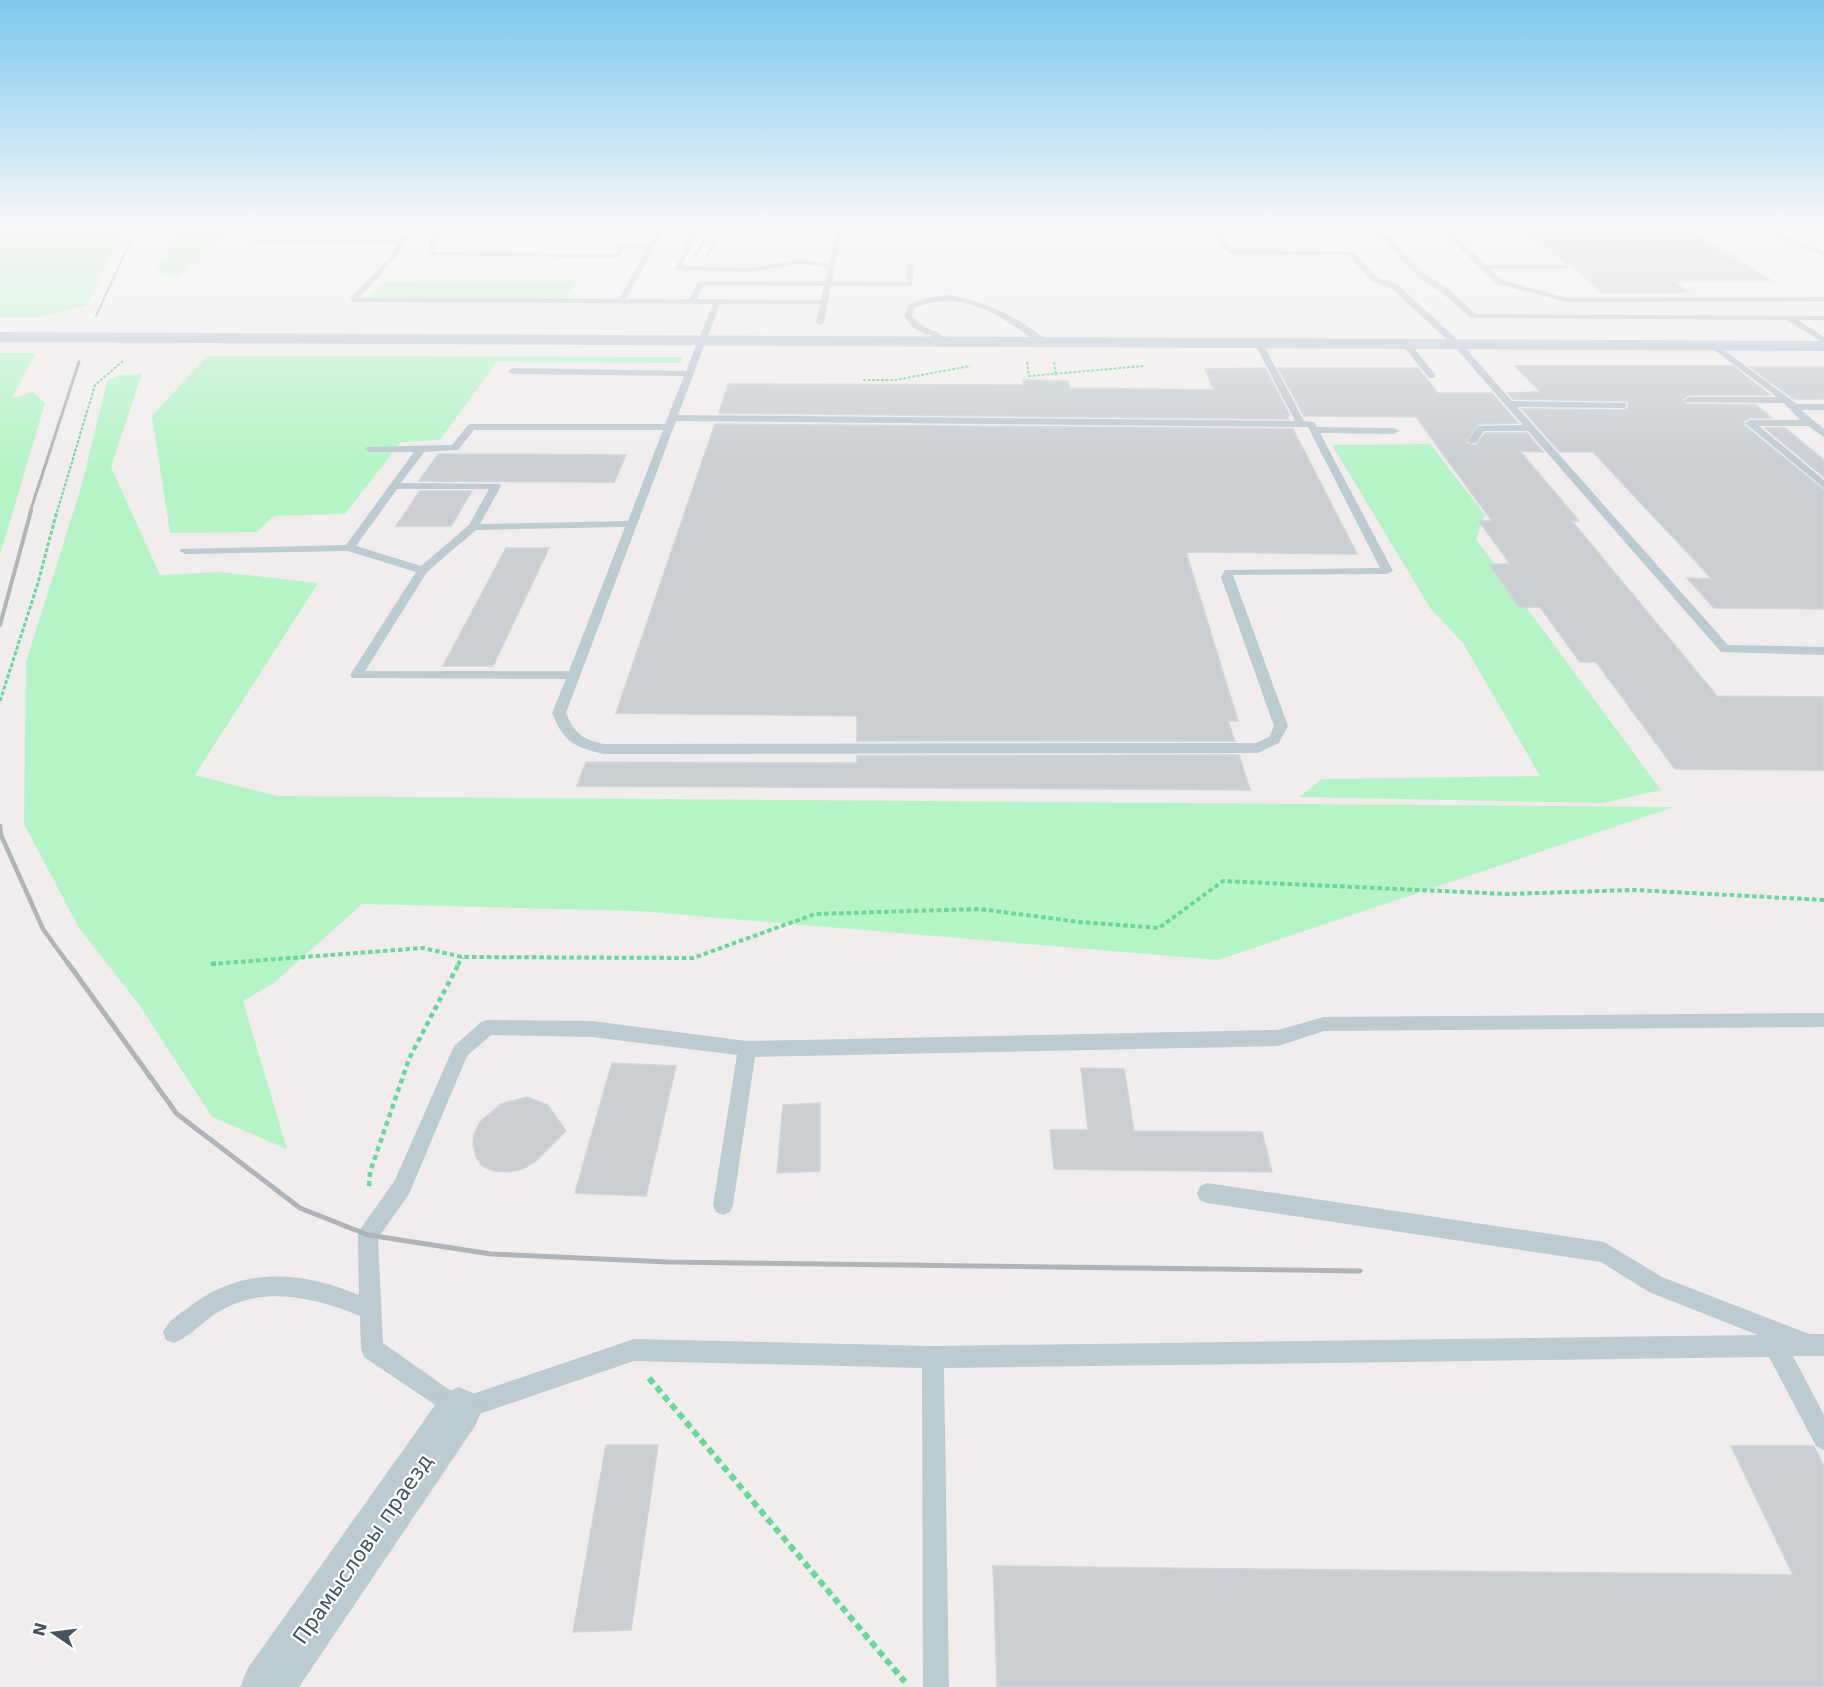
<svg xmlns="http://www.w3.org/2000/svg" width="1824" height="1687" viewBox="0 0 1824 1687" font-family="'DejaVu Sans',sans-serif">
<style>
.green{fill:#b6f4c8}
.building{fill:#c9ced3;stroke:#d1d4da;stroke-width:1.5}
.lines{fill:none;stroke-linecap:round;stroke-linejoin:round}
.path-far4{stroke:#6ad697;stroke-width:2;stroke-dasharray:3 1.5;stroke-linecap:butt}
.path-far3{stroke:#6ad697;stroke-width:3;stroke-dasharray:4 2;stroke-linecap:butt}
.path-far2{stroke:#6ad697;stroke-width:4;stroke-dasharray:4.5 3;stroke-linecap:butt}
.path-far1{stroke:#6ad697;stroke-width:4.5;stroke-dasharray:5 4;stroke-linecap:butt}
.path{stroke:#6ad697;stroke-width:6;stroke-dasharray:7 4.5;stroke-linecap:butt}
.lane{fill:#bccad2;fill-rule:evenodd}
.street{fill:#bccad2;fill-rule:evenodd}
.secondary{fill:#becdd9;fill-rule:evenodd}
.rail-far4{stroke:#afb4b9;stroke-width:2}
.rail-far3{stroke:#afb4b9;stroke-width:3}
.rail-far2{stroke:#afb4b9;stroke-width:4}
.rail-far1{stroke:#afb4b9;stroke-width:4.5}
.rail{stroke:#afb4b9;stroke-width:5}
.labels{text-anchor:middle;dominant-baseline:central;stroke-width:4.5;stroke-linejoin:round;paint-order:stroke}
.near-street-label{font-size:21px;fill:#44535d;stroke:#fff}
</style>
<rect width="100%" height="100%" fill="#f1eded"/>
<!-- green -->
<g class="green">
<path d="M 0,228 L 130,228 L 120,239 L 86,306 L 38,317 L 0,317 Z"/>
<path d="M 182,228 L 234,228 L 177,279 L 156,270 Z"/>
<path d="M 576,281 L 565,298 L 367,298 L 383,282 Z"/>
<path d="M 0,353 L 36,353 L 12,398 L 33,392 L 45,403 L 0,555 Z"/>
<path d="M 207,356 L 683,357 L 680,363 L 497,362 L 440,440 L 401,442 L 345,514 L 274,516 L 257,532 L 170,533 L 152,416 Z"/>
<path d="M 142,373 L 111,467 L 160,575 L 220,572 L 318,583 L 195,775 L 277,796 L 1674,807 L 1218,960 L 638,911 L 362,904 L 274,983 L 243,1001 L 287,1149 L 212,1117 L 140,1006 L 79,928 L 24,824 L 26,662 L 82,484 L 107,381 L 117,376 Z"/>
<path d="M 1430,444 L 1485,515 L 1476,539 L 1661,790 L 1603,803 L 1299,797 L 1322,779 L 1540,776 L 1463,643 L 1430,608 L 1332,445 Z"/>
</g>
<!-- building -->
<g class="building">
<path d="M 1521,228 L 1687,228 L 1772,281 L 1673,281 L 1689,292 L 1603,293 L 1571,266 L 1571,263 L 1566,263 Z"/>
<path d="M 1515,366 L 1733,366 L 1770,395 L 1689,395 L 1683,399 L 1686,404 L 1756,405 L 1772,418 L 1750,418 L 1744,421 L 1744,425 L 1824,490 L 1824,609 L 1714,608 L 1687,578 L 1712,579 L 1593,452 L 1560,452 L 1522,409 L 1623,410 L 1628,408 L 1628,401 L 1513,399 L 1508,393 L 1540,392 Z"/>
<path d="M 1750,367 L 1824,367 L 1824,399 L 1794,399 Z"/>
<path d="M 1265,368 L 1290,416 L 1286,416 L 1288,419 L 719,413 L 728,384 L 1024,385 L 1023,380 L 1068,381 L 1070,388 L 1214,390 L 1205,369 Z"/>
<path d="M 1278,368 L 1418,368 L 1438,393 L 1492,393 L 1518,423 L 1478,424 L 1466,443 L 1476,445 L 1485,433 L 1527,433 L 1543,452 L 1520,451 L 1579,521 L 1572,521 L 1717,696 L 1824,697 L 1824,770 L 1675,769 L 1596,662 L 1580,662 L 1540,607 L 1519,607 L 1489,564 L 1510,564 L 1479,521 L 1492,521 L 1416,417 L 1304,416 Z"/>
<path d="M 715,424 L 1293,429 L 1357,554 L 1186,552 L 1238,721 L 1228,721 L 1235,741 L 857,741 L 857,716 L 616,713 Z"/>
<path d="M 1765,428 L 1785,428 L 1824,460 L 1824,477 Z"/>
<path d="M 438,454 L 626,455 L 614,482 L 419,481 Z"/>
<path d="M 420,491 L 472,491 L 451,526 L 396,526 Z"/>
<path d="M 506,548 L 549,548 L 493,666 L 443,666 Z"/>
<path d="M 1239,755 L 1250,790 L 577,786 L 586,762 L 857,763 L 857,756 Z"/>
<path d="M 612,1063 L 676,1066 L 646,1196 L 575,1193 Z"/>
<path d="M 1081,1068 L 1124,1069 L 1134,1131 L 1262,1132 L 1272,1172 L 1054,1169 L 1050,1130 L 1088,1130 Z"/>
<path d="M 527,1097 L 548,1105 L 566,1131 L 536,1161 L 523,1169 L 508,1172 L 494,1171 L 482,1166 L 476,1157 L 473,1146 L 474,1134 L 480,1122 L 501,1104 Z"/>
<path d="M 820,1103 L 820,1171 L 777,1173 L 783,1105 Z"/>
<path d="M 606,1445 L 658,1445 L 631,1630 L 573,1632 Z"/>
<path d="M 1731,1446 L 1814,1446 L 1824,1466 L 1824,1687 L 997,1687 L 993,1566 L 1793,1575 Z"/>
</g>
<g class="lines">
<!-- path-far4 -->
<g class="path-far4">
<path d="M 1027,362 L 1029,376 L 1144,366"/>
<path d="M 1054,362 L 1056,376"/>
<path d="M 863,380 L 895,380 L 970,366"/>
<path d="M 57,512 L 95,385 L 124,360"/>
</g>
<!-- path-far3 -->
<path class="path-far3" d="M 0,701 L 38,583 L 57,511"/>
<!-- path-far2 -->
<g class="path-far2">
<path d="M 211,964 L 423,948 L 462,957 L 693,958 L 815,914 L 979,909 L 1080,922 L 1159,928 L 1223,881 L 1507,894 L 1634,890 L 1824,900"/>
<path d="M 458,965 L 462,957"/>
</g>
<!-- path-far1 -->
<g class="path-far1">
<path d="M 211,964 L 218,963"/>
<path d="M 369,1186 L 370,1172 L 409,1059 L 459,963"/>
</g>
<!-- path -->
<path class="path" d="M 649,1378 L 905,1682"/>
<!-- lane -->
<g class="lane">
<path d="M 411,228 L 417,228 L 409,237 L 395,259 L 359,298 L 619,299 L 647,249 L 624,249 L 617,258 L 428,255 L 430,238 L 440,228 L 447,228 L 436,239 L 434,252 L 615,254 L 620,246 L 649,245 L 659,228 L 665,228 L 626,299 L 690,299 L 697,283 L 701,281 L 825,281 L 828,267 L 801,264 L 747,272 L 675,270 L 694,228 L 700,228 L 682,266 L 747,268 L 801,260 L 829,263 L 837,228 L 843,228 L 832,281 L 906,282 L 907,265 L 911,263 L 915,265 L 912,286 L 831,286 L 824,323 L 820,325 L 816,323 L 820,304 L 720,304 L 678,415 L 1295,421 L 1255,344 L 1262,342 L 1304,421 L 1314,422 L 1317,427 L 1394,428 L 1399,431 L 1394,434 L 1320,433 L 1393,571 L 1387,574 L 1233,575 L 1288,726 L 1279,743 L 1258,753 L 604,754 C 574,747 564,743 552,713 L 566,679 L 352,678 L 350,675 L 416,572 L 348,551 L 185,554 L 180,551 L 181,549 L 346,545 L 414,452 L 370,452 L 365,449 L 367,447 L 452,445 L 468,425 L 471,424 L 665,424 L 684,376 L 512,374 L 508,371 L 512,368 L 686,371 L 713,304 L 353,302 L 350,298 L 390,257 L 398,244 L 254,243 L 251,241 L 254,239 L 400,240 ZM 704,285 L 824,286 L 821,300 L 697,299 ZM 676,421 L 1308,427 L 1380,568 L 1225,570 L 1221,577 L 1274,726 L 1269,737 L 1256,743 L 604,744 C 583,740 574,733 566,713 ZM 474,430 L 663,430 L 628,521 L 480,524 L 501,486 L 500,484 L 401,483 L 424,452 L 458,450 ZM 397,489 L 489,489 L 469,525 L 421,566 L 356,546 ZM 625,527 L 569,671 L 365,671 L 427,572 L 476,530 Z"/>
<path d="M 1211,228 L 1217,228 L 1231,250 L 1353,252 L 1378,278 L 1397,284 L 1460,342 L 1512,401 L 1626,403 L 1626,407 L 1623,408 L 1517,407 L 1728,645 L 1824,647 L 1824,655 L 1721,652 L 1528,431 L 1484,431 L 1476,443 L 1470,443 L 1468,441 L 1478,426 L 1523,425 L 1454,346 L 1391,288 L 1372,282 L 1349,255 L 1229,254 Z"/>
<path d="M 1373,228 L 1379,228 L 1424,273 L 1447,288 L 1476,314 L 1824,316 L 1824,320 L 1798,320 L 1824,337 L 1824,343 L 1787,320 L 1471,318 L 1441,292 L 1418,277 Z"/>
<path d="M 1439,228 L 1446,228 L 1486,265 L 1569,265 L 1566,269 L 1490,269 L 1503,280 L 1567,298 L 1824,297 L 1824,301 L 1567,302 L 1497,284 Z"/>
<path d="M 1755,228 L 1763,228 L 1824,252 L 1824,256 Z"/>
<path d="M 947,295 C 983,300 1022,318 1049,343 L 1042,345 C 1001,317 965,288 914,308 L 912,316 L 919,324 L 954,341 L 954,345 L 951,345 L 913,328 L 904,316 L 908,305 L 927,298 Z"/>
<path d="M 1403,342 L 1409,342 L 1435,374 L 1435,378 L 1429,378 L 1403,346 Z"/>
<path d="M 1714,343 L 1797,404 L 1824,404 L 1824,410 L 1801,410 L 1824,429 L 1824,437 L 1808,426 L 1759,426 L 1824,480 L 1824,488 L 1745,423 L 1750,420 L 1800,420 L 1784,403 L 1686,402 L 1685,400 L 1689,397 L 1777,397 L 1711,347 L 1710,345 Z"/>
<path d="M 1824,1013 L 1824,1027 L 1324,1031 L 1278,1046 L 755,1057 L 733,1205 L 730,1212 L 723,1215 L 716,1212 L 713,1205 L 737,1055 L 592,1037 L 491,1035 L 467,1056 L 409,1194 L 378,1238 L 383,1343 L 461,1398 L 634,1339 L 933,1346 L 1758,1335 L 1649,1292 L 1601,1262 L 1207,1203 L 1200,1200 L 1197,1193 L 1200,1186 L 1207,1183 L 1604,1242 L 1662,1277 L 1809,1334 L 1824,1334 L 1824,1356 L 1793,1356 L 1824,1415 L 1824,1450 L 1816,1446 L 1769,1357 L 944,1368 L 949,1687 L 923,1687 L 922,1368 L 634,1361 L 459,1421 L 364,1357 L 361,1349 L 360,1316 C 316,1298 263,1285 220,1311 C 204,1320 191,1336 174,1343 L 166,1340 L 163,1332 C 168,1321 179,1314 189,1307 C 241,1266 301,1271 359,1295 L 358,1235 L 361,1228 L 395,1180 L 454,1046 L 481,1022 L 487,1020 L 592,1021 L 747,1041 L 1278,1030 L 1324,1017 Z"/>
</g>
<!-- street -->
<path class="street" d="M 459,1387 L 475,1394 L 482,1410 L 475,1426 L 299,1687 L 240,1687 L 248,1668 L 443,1394 Z"/>
<!-- secondary -->
<path class="secondary" d="M 0,332 L 1824,341 L 1824,351 L 0,342 Z"/>
<!-- rail-far4 -->
<g class="rail-far4">
<path d="M 696,256 L 709,228"/>
<path d="M 707,257 L 720,228"/>
<path d="M 96,316 L 129,244 L 143,228"/>
</g>
<!-- rail-far3 -->
<path class="rail-far3" d="M 30,512 L 79,362"/>
<!-- rail-far2 -->
<path class="rail-far2" d="M 0,625 L 31,511"/>
<!-- rail-far1 -->
<path class="rail-far1" d="M 0,826 L 1,835 L 43,929 L 69,965"/>
<!-- rail -->
<path class="rail" d="M 68,963 L 177,1114 L 300,1208 L 368,1235 L 491,1254 L 668,1262 L 1360,1271"/>
</g>
<!-- sky -->
<linearGradient id="sky" x2="0" y2="1"><stop stop-color="#7dc9ee"/><stop offset="0.49" stop-color="#f9f7f7"/><stop offset="1" stop-color="#f9f7f7" stop-opacity="0"/></linearGradient>
<rect width="1824" height="464" fill="url(#sky)"/>
<g class="labels">
<!-- near-street labels -->
<g class="near-street-label">
<text transform="translate(363 1549) rotate(-55)">Прамысловы праезд</text>
</g>
</g>
<!-- north arrow -->
<g transform="translate(54 1633) rotate(284)" stroke="#ffffff" stroke-width="4.5" paint-order="stroke">
<path d="M0-4.5L10 22L0 15L-10 22Z" fill="#44535d"/>
<text y="-9" font-size="16" font-weight="bold" text-anchor="middle" fill="#44535d">N</text>
</g>
</svg>
